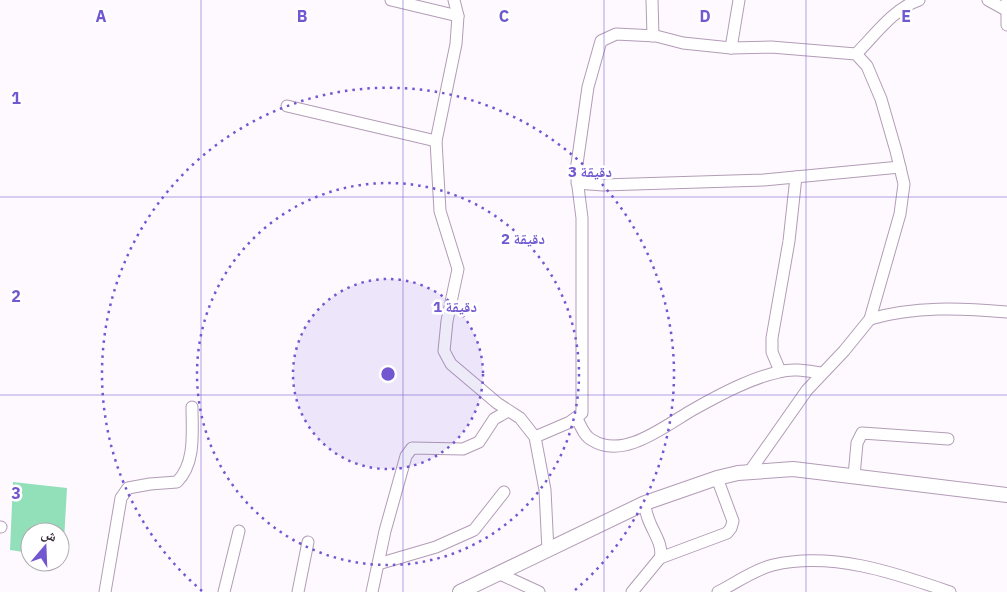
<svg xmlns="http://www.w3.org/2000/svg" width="1007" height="592" viewBox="0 0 1007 592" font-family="'IBM Plex Sans','Noto Naskh Arabic',sans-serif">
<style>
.green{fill:#91e0ba}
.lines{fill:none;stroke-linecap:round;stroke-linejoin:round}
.minor-casing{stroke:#b29cb6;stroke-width:13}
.major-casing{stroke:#b29cb6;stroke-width:16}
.minor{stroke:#fff;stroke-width:11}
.major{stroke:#fff;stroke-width:14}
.grid{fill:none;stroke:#7257d1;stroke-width:1;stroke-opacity:0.55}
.ring{fill:none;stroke:#7257d1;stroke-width:2.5;stroke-dasharray:2.5 5}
.grid-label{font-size:16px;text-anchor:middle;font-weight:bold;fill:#7257d1;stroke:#fff;stroke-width:5;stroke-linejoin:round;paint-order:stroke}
.centre{fill:#7257d1;stroke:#fff;stroke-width:2.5}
.ring-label{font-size:15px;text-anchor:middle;font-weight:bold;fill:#7257d1;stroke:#fff;stroke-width:5;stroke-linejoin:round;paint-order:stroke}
</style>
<rect width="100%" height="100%" fill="#fef9ff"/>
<!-- green -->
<path class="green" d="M 13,482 L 67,488 L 63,558 L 60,558 L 60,532 L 30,532 L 30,553 L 10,550 Z"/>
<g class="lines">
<defs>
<g id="minor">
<path d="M 391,0 L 458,16"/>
<path d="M 454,0 L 458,16 L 456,44 L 436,141 L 440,211 L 458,269 L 447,321 L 444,351 L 451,364 L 497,403 L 520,418 L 535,437 L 545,490 L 548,551"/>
<path d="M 652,0 L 653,36"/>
<path d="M 988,0 L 1006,10"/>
<path d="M 1007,0 L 1007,25"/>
<path d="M 731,48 L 739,0"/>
<path d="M 856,54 C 875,35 893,9 919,0"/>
<path d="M 287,106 L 436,141"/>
<path d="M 577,183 L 603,185 L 764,180 L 900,167"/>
<path d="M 870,319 C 915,306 961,308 1007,312"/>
<path d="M 780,371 L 772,352 L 772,338 L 789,241 L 796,177"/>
<path d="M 577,419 C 581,426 584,436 592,440 C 625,461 668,423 696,408 C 721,394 751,378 779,372 C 793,368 807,371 821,373"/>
<path d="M 535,437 L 570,422 L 582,413 L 582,218 L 576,171 L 588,87 L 601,41 L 616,34 L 656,36 L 683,43 L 731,48 L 771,47 L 856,54 L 867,66 L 881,99 L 896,151 L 904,184 L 900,214 L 870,319 L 844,351 L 807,390 L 750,471"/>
<path d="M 854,476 L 857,443 L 862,433 L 948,439"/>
<path d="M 0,527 L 1,527"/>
<path d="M 660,558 L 727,533 L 731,528 L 733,521 L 717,478"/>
<path d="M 378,564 L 436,547 L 474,530 L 504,492"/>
<path d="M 500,574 L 539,592"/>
<path d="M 105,592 L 121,498 L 128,488 L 150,484 L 177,482 C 196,463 192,432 192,407"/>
<path d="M 224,592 L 239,531"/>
<path d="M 298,592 L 308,542"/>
<path d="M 372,592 L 385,531 L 406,456 L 412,448 L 463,449 L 479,442 L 494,419 L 508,411"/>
<path d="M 632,592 L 660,558 C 665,541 645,525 645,503"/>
<path d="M 718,592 C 736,583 753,570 773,565 C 832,551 895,573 950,592"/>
</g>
<path id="major" d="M 460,592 L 645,503 L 717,478 L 738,473 L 793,469 L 1007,495"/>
</defs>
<!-- minor casing -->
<use href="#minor" class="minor-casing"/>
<!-- major casing -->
<use href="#major" class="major-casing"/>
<!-- minor -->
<use href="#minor" class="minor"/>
<!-- major -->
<use href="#major" class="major"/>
</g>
<!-- grid -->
<path class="grid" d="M 201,0 L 201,592M 403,0 L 403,592M 604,0 L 604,592M 806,0 L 806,592M 0,197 L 1007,197M 0,395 L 1007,395"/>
<!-- distance rings -->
<circle cx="388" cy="374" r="95" fill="#7257d1" fill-opacity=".12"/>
<g class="ring">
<circle cx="388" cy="374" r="95"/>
<circle cx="388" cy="374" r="191"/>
<path d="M202 591A286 286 0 1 1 574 591"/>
</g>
<g class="grid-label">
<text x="101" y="22">A</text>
<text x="302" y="22">B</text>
<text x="504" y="22">C</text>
<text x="705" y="22">D</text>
<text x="906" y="22">E</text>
<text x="16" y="104">1</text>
<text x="16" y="302">2</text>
<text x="16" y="499">3</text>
</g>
<circle cx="388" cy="374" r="8" class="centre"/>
<g class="ring-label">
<text x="590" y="177">3 دقيقة</text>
<text x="523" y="244">2 دقيقة</text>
<text x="455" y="312">1 دقيقة</text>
</g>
<!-- north arrow -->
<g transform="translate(45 547) rotate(19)"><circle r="24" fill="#ffffff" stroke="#aeabaf"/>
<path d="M0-4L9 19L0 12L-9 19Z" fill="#7257d1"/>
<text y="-8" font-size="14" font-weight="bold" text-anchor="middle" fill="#352c37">ش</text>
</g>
</svg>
